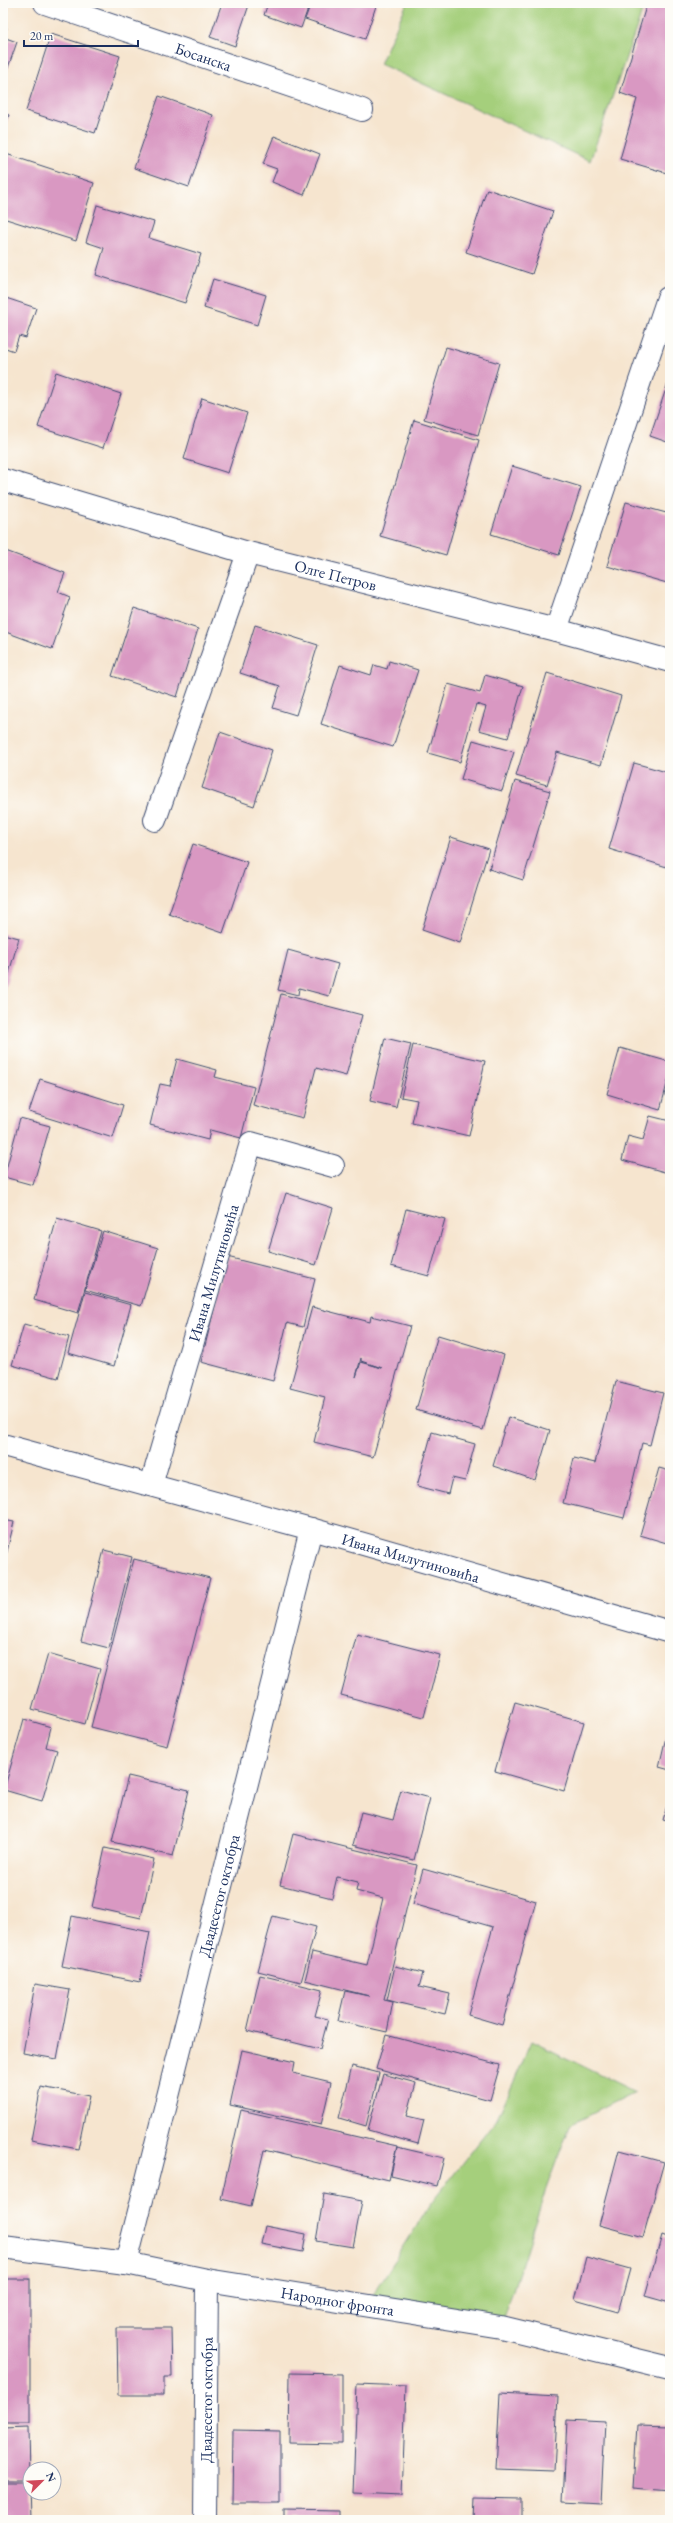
<svg xmlns="http://www.w3.org/2000/svg" width="673" height="2523" viewBox="0 0 673 2523" font-family="'EB Garamond',serif">
<style>
.green{fill:#a5cf7b;stroke:#607f6c}
.building{fill:#d998c2;fill-rule:evenodd}
.lines{fill:none;stroke-linecap:round;stroke-linejoin:round}
.lane-casing{stroke:#3c4a6f;stroke-width:24}
.street-casing{stroke:#3c4a6f;stroke-width:24}
.secondary-casing{stroke:#3c4a6f;stroke-width:24}
.lane{stroke:#fff;stroke-width:22}
.street{stroke:#fff;stroke-width:22}
.secondary{stroke:#fff;stroke-width:22}
.labels{text-anchor:middle;dominant-baseline:central;stroke-width:4;stroke-linejoin:round;paint-order:stroke}
.street-label{font-size:16px;fill:#1b2f5e;stroke:#fdfcf7}
</style>
<rect width="100%" height="100%" fill="#fdfcf7"/>
<filter id="ink" filterUnits="userSpaceOnUse"><feTurbulence type="fractalNoise" baseFrequency=".025" numOctaves="2"/><feDisplacementMap in="SourceGraphic" scale="8" xChannelSelector="R" yChannelSelector="G"/><feConvolveMatrix kernelMatrix="1 2 1 2 8 2 1 2 1" color-interpolation-filters="sRGB"/></filter>
<filter id="wash" filterUnits="userSpaceOnUse"><feTurbulence type="fractalNoise" baseFrequency=".012" numOctaves="4" result="noise"/><feDisplacementMap in="SourceGraphic" scale="16" xChannelSelector="R" yChannelSelector="G"/><feGaussianBlur stdDeviation="0.9" result="paint"/><feColorMatrix in="noise" values="0 0 0 0 0 0 0 0 0 0 0 0 0 0 0 0 0 1.4 0 .05"/><feComposite in="paint" operator="in"/></filter>
<g filter="url(#wash)">
<rect width="100%" height="100%" fill="#f6e5cf"/>
<!-- green -->
<g class="green">
<path d="M 407,3 L 645,3 L 590,161 L 380,64 Z"/>
<path d="M 532,2041 L 635,2092 L 570,2125 L 546,2189 L 501,2327 L 366,2306 L 430,2205 L 497,2119 Z"/>
</g>
<g id="blocks">
<!-- building -->
<g class="building">
<path d="M 222,3 L 249,5 L 235,46 L 210,37 Z"/>
<path d="M 268,3 L 310,3 L 301,28 L 264,15 Z"/>
<path d="M 311,3 L 377,3 L 365,39 L 305,19 Z"/>
<path d="M 647,3 L 670,3 L 670,174 L 620,159 L 637,99 L 620,93 Z"/>
<path d="M 3,26 L 7,28 L 3,37 L 17,42 L 4,79 Z"/>
<path d="M 51,34 L 120,56 L 95,133 L 26,111 Z"/>
<path d="M 159,96 L 213,115 L 189,187 L 134,168 Z"/>
<path d="M 3,113 L 9,115 L 3,132 Z"/>
<path d="M 274,136 L 320,154 L 304,195 L 272,182 L 277,169 L 263,164 Z"/>
<path d="M 3,153 L 94,183 L 76,241 L 3,218 Z"/>
<path d="M 487,189 L 553,211 L 532,274 L 466,252 Z"/>
<path d="M 97,205 L 154,222 L 149,238 L 201,254 L 185,303 L 96,275 L 104,248 L 86,242 Z"/>
<path d="M 213,279 L 266,295 L 257,325 L 204,308 Z"/>
<path d="M 3,297 L 36,308 L 26,338 L 19,336 L 14,351 L 3,347 Z"/>
<path d="M 446,347 L 499,363 L 478,435 L 424,419 Z"/>
<path d="M 56,372 L 121,394 L 103,448 L 38,427 Z"/>
<path d="M 669,380 L 670,380 L 670,443 L 650,436 Z"/>
<path d="M 202,398 L 247,413 L 228,473 L 184,459 Z"/>
<path d="M 414,420 L 479,440 L 446,555 L 380,536 Z"/>
<path d="M 512,466 L 581,487 L 559,555 L 491,534 Z"/>
<path d="M 626,502 L 670,514 L 670,573 L 667,583 L 607,566 Z"/>
<path d="M 3,550 L 65,573 L 58,592 L 70,597 L 52,649 L 3,631 Z"/>
<path d="M 134,608 L 198,629 L 177,697 L 112,676 Z"/>
<path d="M 255,625 L 318,645 L 296,715 L 273,708 L 280,686 L 240,673 Z"/>
<path d="M 389,661 L 418,670 L 393,747 L 321,724 L 340,665 L 371,675 L 374,665 L 387,669 Z"/>
<path d="M 547,673 L 621,696 L 601,765 L 557,752 L 547,785 L 516,776 Z"/>
<path d="M 485,675 L 523,686 L 508,738 L 479,730 L 486,707 L 476,704 L 460,762 L 428,753 L 448,684 L 480,693 Z"/>
<path d="M 220,732 L 272,750 L 254,806 L 202,788 Z"/>
<path d="M 473,740 L 514,752 L 502,791 L 461,779 Z"/>
<path d="M 634,763 L 670,773 L 670,868 L 609,849 Z"/>
<path d="M 515,781 L 550,791 L 523,880 L 489,869 Z"/>
<path d="M 451,837 L 489,849 L 460,943 L 422,930 Z"/>
<path d="M 193,844 L 247,862 L 223,933 L 169,914 Z"/>
<path d="M 3,934 L 19,938 L 3,994 Z"/>
<path d="M 288,950 L 338,964 L 329,996 L 299,988 L 298,995 L 278,990 Z"/>
<path d="M 281,994 L 362,1015 L 346,1076 L 316,1068 L 303,1118 L 253,1105 Z"/>
<path d="M 385,1038 L 411,1044 L 396,1107 L 370,1101 Z"/>
<path d="M 413,1045 L 485,1061 L 469,1136 L 412,1123 L 417,1100 L 401,1097 Z"/>
<path d="M 620,1048 L 670,1062 L 670,1073 L 660,1110 L 607,1094 Z"/>
<path d="M 177,1059 L 217,1070 L 215,1077 L 254,1087 L 241,1138 L 210,1130 L 208,1140 L 150,1125 L 160,1084 L 170,1086 Z"/>
<path d="M 40,1079 L 123,1105 L 113,1138 L 29,1112 Z"/>
<path d="M 650,1116 L 670,1121 L 668,1173 L 622,1160 L 628,1136 L 643,1140 Z"/>
<path d="M 20,1118 L 50,1126 L 33,1185 L 4,1177 Z"/>
<path d="M 286,1193 L 333,1208 L 316,1265 L 268,1251 Z"/>
<path d="M 406,1209 L 445,1219 L 429,1276 L 391,1266 Z"/>
<path d="M 57,1218 L 101,1231 L 78,1313 L 34,1300 Z"/>
<path d="M 103,1231 L 158,1248 L 141,1306 L 85,1290 Z"/>
<path d="M 227,1257 L 315,1279 L 303,1327 L 287,1323 L 273,1381 L 201,1362 Z"/>
<path d="M 85,1292 L 131,1305 L 114,1366 L 68,1353 Z"/>
<path d="M 312,1307 L 370,1322 L 371,1316 L 410,1326 L 373,1457 L 314,1442 L 325,1397 L 290,1388 ZM 361,1358 L 361,1361 L 382,1368 L 361,1362 L 356,1377 Z"/>
<path d="M 24,1324 L 69,1337 L 58,1378 L 12,1365 Z"/>
<path d="M 438,1335 L 504,1355 L 483,1430 L 416,1410 Z"/>
<path d="M 616,1381 L 663,1393 L 650,1445 L 642,1443 L 624,1518 L 563,1503 L 574,1458 L 595,1463 Z"/>
<path d="M 508,1417 L 550,1430 L 535,1480 L 493,1466 Z"/>
<path d="M 432,1432 L 475,1444 L 465,1481 L 452,1478 L 448,1494 L 417,1486 Z"/>
<path d="M 659,1468 L 670,1471 L 670,1544 L 640,1535 Z"/>
<path d="M 3,1520 L 14,1522 L 4,1564 L 3,1564 Z"/>
<path d="M 104,1550 L 132,1557 L 109,1648 L 81,1641 Z"/>
<path d="M 134,1559 L 210,1578 L 167,1746 L 91,1727 Z"/>
<path d="M 357,1634 L 440,1655 L 424,1717 L 341,1695 Z"/>
<path d="M 48,1654 L 100,1669 L 85,1724 L 32,1709 Z"/>
<path d="M 515,1702 L 584,1722 L 564,1791 L 495,1771 Z"/>
<path d="M 24,1719 L 51,1727 L 46,1747 L 57,1750 L 42,1801 L 4,1790 Z"/>
<path d="M 669,1724 L 670,1725 L 670,1770 L 659,1767 Z"/>
<path d="M 128,1776 L 189,1790 L 173,1856 L 112,1842 Z"/>
<path d="M 401,1790 L 430,1798 L 414,1860 L 353,1845 L 361,1812 L 393,1820 Z"/>
<path d="M 670,1794 L 670,1822 L 663,1820 Z"/>
<path d="M 293,1834 L 417,1865 L 384,2000 L 393,2002 L 387,2032 L 338,2021 L 345,1991 L 369,1996 L 305,1980 L 312,1952 L 367,1965 L 383,1898 L 356,1891 L 358,1882 L 337,1877 L 332,1898 L 280,1885 Z"/>
<path d="M 105,1848 L 154,1859 L 141,1918 L 92,1907 Z"/>
<path d="M 423,1869 L 536,1901 L 502,2025 L 468,2015 L 493,1927 L 413,1904 Z"/>
<path d="M 72,1916 L 150,1932 L 140,1982 L 62,1966 Z"/>
<path d="M 273,1916 L 316,1927 L 301,1982 L 258,1971 Z"/>
<path d="M 395,1966 L 423,1973 L 419,1987 L 450,1994 L 445,2014 L 387,2000 Z"/>
<path d="M 260,1975 L 322,1990 L 315,2016 L 328,2019 L 320,2049 L 247,2031 Z"/>
<path d="M 35,1984 L 70,1990 L 57,2059 L 23,2053 Z"/>
<path d="M 386,2035 L 500,2065 L 490,2100 L 376,2069 Z"/>
<path d="M 242,2050 L 295,2062 L 293,2073 L 331,2082 L 321,2125 L 230,2105 Z"/>
<path d="M 352,2066 L 379,2073 L 366,2126 L 339,2118 Z"/>
<path d="M 383,2074 L 416,2083 L 407,2116 L 424,2120 L 418,2144 L 368,2130 Z"/>
<path d="M 41,2087 L 89,2096 L 78,2149 L 31,2140 Z"/>
<path d="M 241,2110 L 397,2146 L 389,2180 L 264,2150 L 251,2206 L 221,2199 Z"/>
<path d="M 397,2147 L 444,2158 L 437,2186 L 391,2175 Z"/>
<path d="M 619,2150 L 664,2162 L 643,2237 L 599,2225 Z"/>
<path d="M 324,2194 L 362,2201 L 353,2247 L 316,2241 Z"/>
<path d="M 265,2226 L 306,2234 L 303,2252 L 261,2244 Z"/>
<path d="M 662,2235 L 670,2238 L 670,2303 L 645,2296 Z"/>
<path d="M 586,2257 L 630,2269 L 618,2312 L 575,2300 Z"/>
<rect x="3" y="2279" width="27" height="144"/>
<path d="M 117,2328 L 171,2328 L 172,2377 L 164,2377 L 164,2395 L 118,2395 Z"/>
<path d="M 290,2373 L 342,2374 L 342,2444 L 289,2443 Z"/>
<path d="M 357,2384 L 406,2386 L 402,2496 L 353,2494 Z"/>
<path d="M 500,2393 L 558,2396 L 554,2471 L 496,2469 Z"/>
<path d="M 567,2420 L 605,2422 L 601,2503 L 563,2501 Z"/>
<path d="M 637,2425 L 670,2426 L 670,2491 L 633,2488 Z"/>
<path d="M 29,2427 L 30,2480 L 3,2480 L 3,2428 Z"/>
<path d="M 233,2430 L 280,2431 L 280,2503 L 232,2503 Z"/>
<path d="M 3,2482 L 29,2482 L 30,2520 L 3,2520 Z"/>
<path d="M 475,2498 L 521,2499 L 521,2520 L 474,2520 Z"/>
<path d="M 284,2510 L 339,2511 L 339,2520 L 284,2520 Z"/>
</g>
</g>
</g>
<g filter="url(#ink)">
<use href="#blocks" fill-opacity="0" stroke="#3c4a6f" stroke-width="1"/>
<g class="lines">
<defs>
<g id="lane">
<path d="M 556,630 L 668,298"/>
<path id="s1" d="M 151,1485 L 251,1143 L 333,1166"/>
</g>
<g id="street">
<path id="s2" d="M 45,3 L 362,110"/>
<path id="s3" d="M 3,480 L 248,553 L 556,630 L 670,661"/>
<path d="M 155,820 L 248,553"/>
<path id="s4" d="M 3,2247 L 126,2263 L 207,2280 L 501,2327 L 670,2368"/>
<path id="s5" d="M 126,2263 L 311,1529"/>
<path id="s6" d="M 205,2520 L 207,2280"/>
</g>
<g id="secondary">
<path id="s7" d="M 3,1445 L 311,1529 L 670,1632"/>
</g>
</defs>
<!-- lane casing -->
<use href="#lane" class="lane-casing"/>
<!-- street casing -->
<use href="#street" class="street-casing"/>
<!-- secondary casing -->
<use href="#secondary" class="secondary-casing"/>
<!-- lane -->
<use href="#lane" class="lane"/>
<!-- street -->
<use href="#street" class="street"/>
<!-- secondary -->
<use href="#secondary" class="secondary"/>
</g>
</g>
<g class="labels">
<!-- street labels -->
<g class="street-label">
<text stroke="none"><textPath href="#s2" startOffset="167">Босанска</textPath></text>
<text stroke="none"><textPath href="#s3" startOffset="346">Олге Петров</textPath></text>
<text stroke="none"><textPath href="#s1" startOffset="221">Ивана Милутиновића</textPath></text>
<text stroke="none"><textPath href="#s7" startOffset="423">Ивана Милутиновића</textPath></text>
<text stroke="none"><textPath href="#s5" startOffset="379">Двадесетог октобра</textPath></text>
<text stroke="none"><textPath href="#s4" startOffset="339">Народног фронта</textPath></text>
<text stroke="none"><textPath href="#s6" startOffset="120">Двадесетог октобра</textPath></text>
</g>
</g>
<!-- margin -->
<rect width="673" height="2523" fill="none" stroke="#fdfcf7" stroke-width="16"/>
<!-- north arrow -->
<g transform="translate(42 2481) rotate(66)"><circle r="19" fill="#fdfcf7" stroke="#a3aaba"/>
<path d="M0-3L7 15L0 10L-7 15Z" fill="#d1495b"/>
<text y="-6" font-size="11" font-weight="bold" text-anchor="middle" fill="#1b2f5e">N</text>
</g>
<!-- scale -->
<path d="M24 40v6h114v-6" fill="none" stroke="#1b2f5e" stroke-width="2"/>
<text x="30" y="40" font-size="12" fill="#1b2f5e" stroke="#fdfcf7" stroke-width="3" paint-order="stroke">20 m</text>
</svg>
